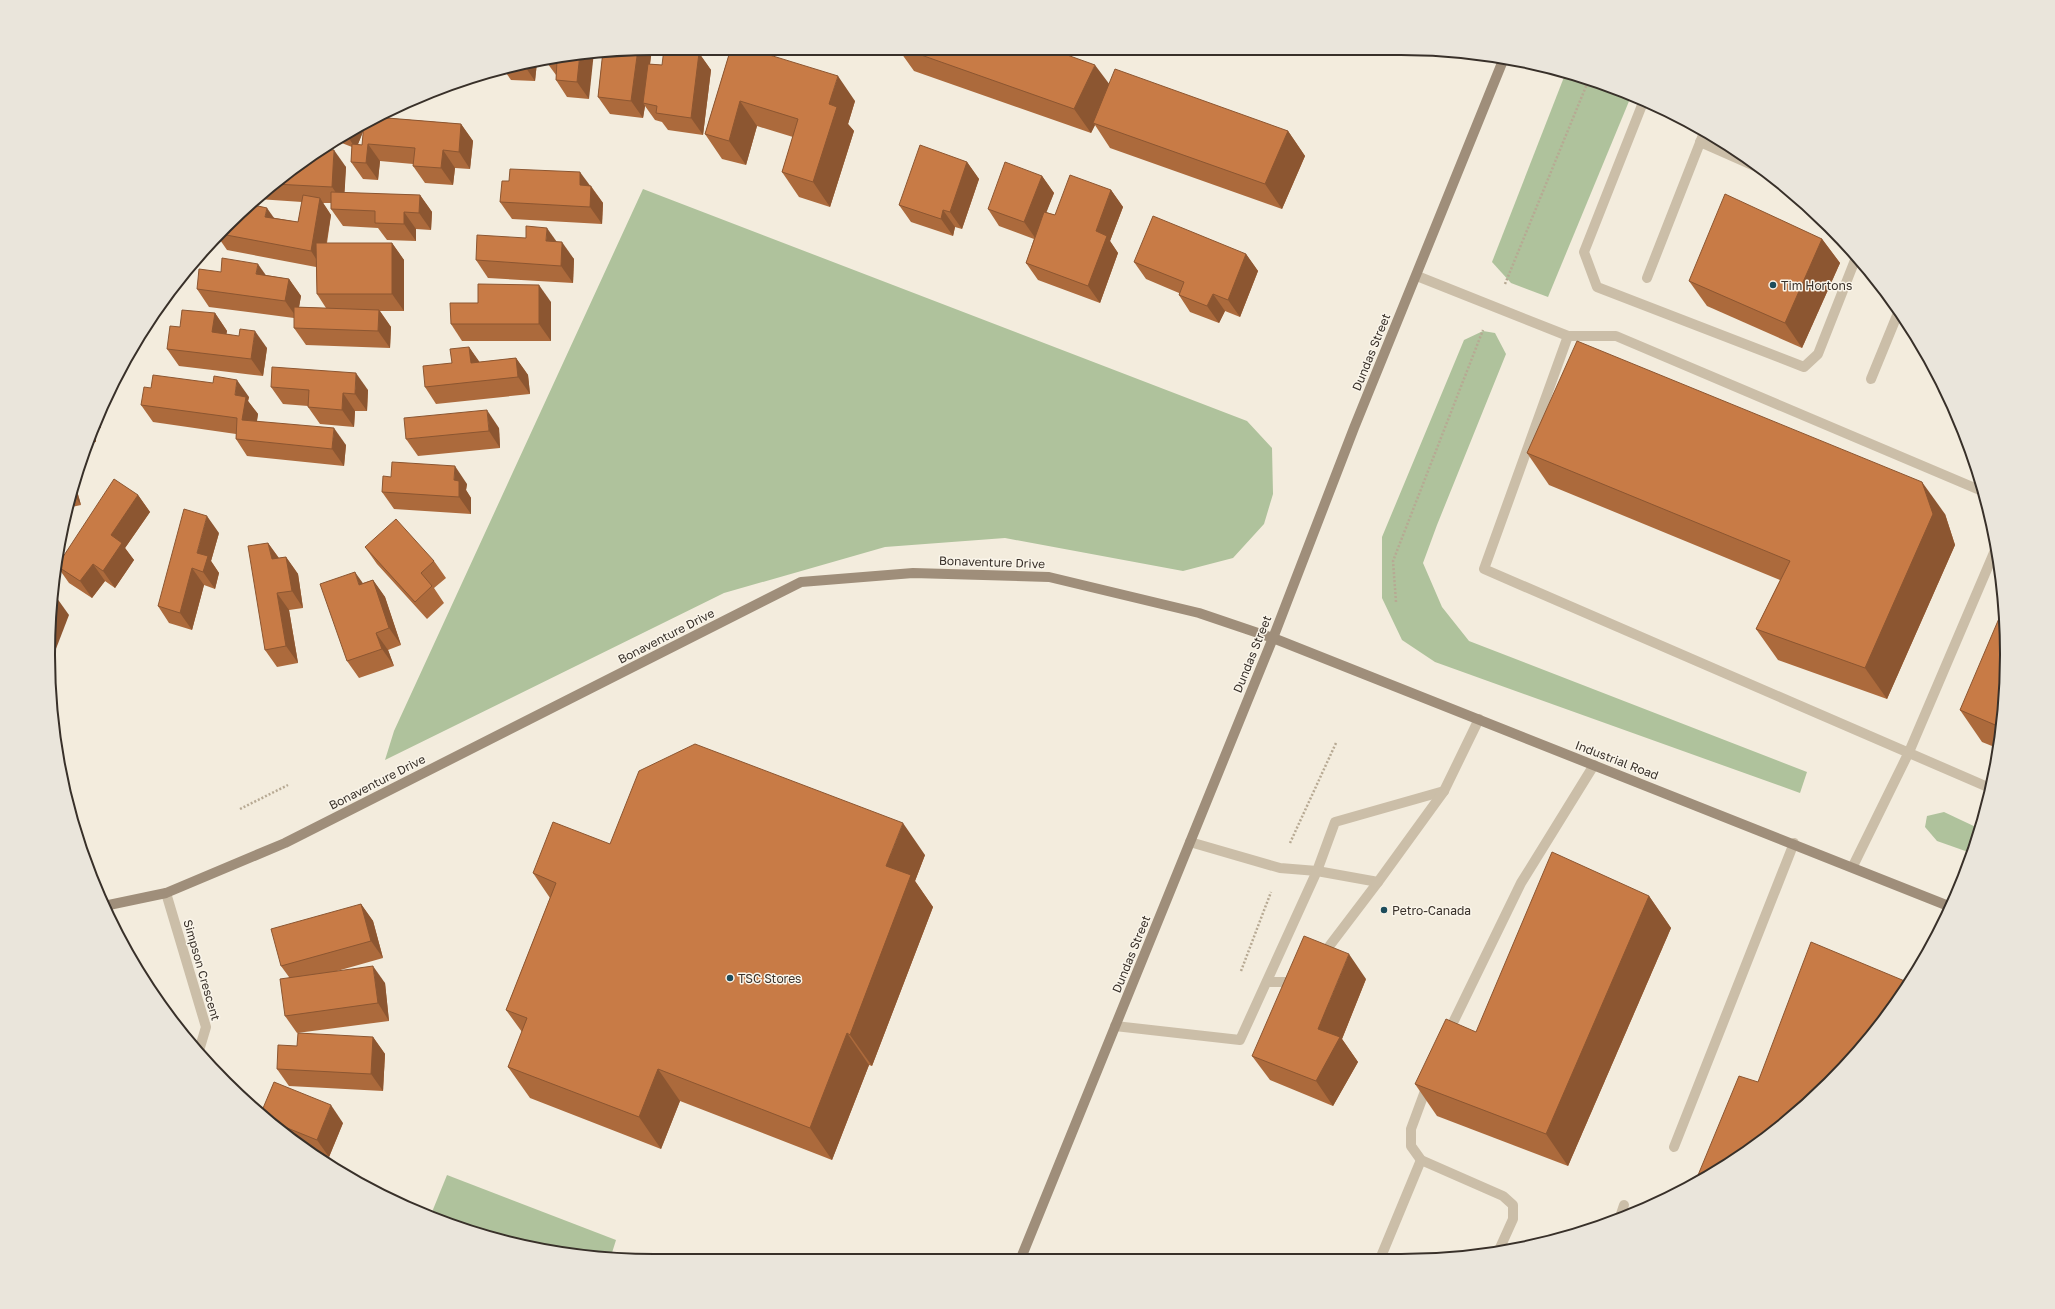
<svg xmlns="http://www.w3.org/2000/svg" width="2055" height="1309" viewBox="0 0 2055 1309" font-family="'Golos Text',sans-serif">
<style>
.green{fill:#afc29c}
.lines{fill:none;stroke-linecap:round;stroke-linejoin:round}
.path{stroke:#b7a993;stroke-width:2.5;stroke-dasharray:2 2;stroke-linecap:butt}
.lane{stroke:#cbbea8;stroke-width:10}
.street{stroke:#cbbea8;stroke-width:10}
.secondary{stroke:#9f8e7a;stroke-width:10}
.wall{fill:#ac6a3c;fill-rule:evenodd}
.shaded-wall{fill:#8c5631}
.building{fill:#c87b46;stroke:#8c5631}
.poi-dot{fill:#1d4c5b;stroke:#faf5ea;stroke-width:1.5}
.labels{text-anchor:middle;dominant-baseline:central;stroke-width:3;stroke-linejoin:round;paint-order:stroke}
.poi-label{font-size:12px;fill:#383029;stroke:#faf5ea;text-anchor:start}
.street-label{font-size:12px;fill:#383029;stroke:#faf5ea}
.rim{fill:none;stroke:#383029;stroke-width:2}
</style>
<rect width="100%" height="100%" fill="#f3ecdd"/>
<!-- green -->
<g class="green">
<path d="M 1566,72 L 1632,94 L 1548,297 L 1511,283 L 1492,262 Z"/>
<path d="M 643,189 L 1247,421 L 1272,448 L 1273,494 L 1264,524 L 1233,558 L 1183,571 L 1005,538 L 885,547 L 724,593 L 385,760 L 394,731 Z"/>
<path d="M 1483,331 L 1495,333 L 1506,354 L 1437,525 L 1423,563 L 1442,607 L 1469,641 L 1807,772 L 1800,793 L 1435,662 L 1402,640 L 1382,598 L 1382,537 L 1464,340 Z"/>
<path d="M 1944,812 L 1980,829 L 1971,853 L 1937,841 L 1925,827 L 1927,816 Z"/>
<path d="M 447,1175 L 616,1240 L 611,1256 L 576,1256 L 497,1240 L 430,1217 Z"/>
</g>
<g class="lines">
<!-- path -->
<g class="path">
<path d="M 1505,284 L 1589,79"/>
<path d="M 1396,602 L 1393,561 L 1483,330"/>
<path d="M 240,809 L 288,785"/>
<path d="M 1290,843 L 1336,743"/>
<path d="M 1241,971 L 1271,892"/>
</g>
<!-- lane -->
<g class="lane">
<path d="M 1644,100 L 1584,252 L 1597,287 L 1804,367 L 1818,354 L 1857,255"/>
<path d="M 1700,142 L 1768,172"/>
<path d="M 1417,276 L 1568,336 L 1484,569 L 1990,788"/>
<path d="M 1647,278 L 1705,130"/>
<path d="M 1568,336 L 1616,336 L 1982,491"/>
<path d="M 1871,379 L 1898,313"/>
<path d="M 1943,390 L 1944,391"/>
<path d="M 1190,842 L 1280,868 L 1317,871 L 1335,822 L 1444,791"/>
<path d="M 1853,866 L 1909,752 L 1996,548"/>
<path d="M 1321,957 L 1378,882"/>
<path d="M 1267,982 L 1296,982"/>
<path d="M 1115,1026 L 1240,1040 L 1317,871 L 1378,882 L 1444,791 L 1479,719"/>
<path d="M 1448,1033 L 1521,883 L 1594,765"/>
<path d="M 1428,1083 L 1411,1129 L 1411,1146 L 1421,1160 L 1503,1196 L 1513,1205 L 1513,1219 L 1499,1250"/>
<path d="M 1674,1147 L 1794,843"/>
<path d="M 1619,1220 L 1624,1205"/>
<path d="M 1380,1259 L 1421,1160"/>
</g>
<!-- street -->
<path class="street" d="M 166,893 L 206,1027 L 198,1054"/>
<!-- secondary -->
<g class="secondary">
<path d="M 104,906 L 166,893 L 285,843 L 801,582 L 913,573 L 1049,577 L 1199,613 L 1273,638 L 1951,907"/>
<path d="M 1021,1258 L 1273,638 L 1354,428 L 1504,58"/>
</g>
</g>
<!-- wall -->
<g class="wall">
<path d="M 652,48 L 650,64 L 662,65 L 699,53 L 711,70 L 703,135 L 668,130 L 662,122 L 655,120 L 645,106 L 643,118 L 610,114 L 598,97 L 603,51 Z"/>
<path d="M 731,48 L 855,101 L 848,124 L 854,131 L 830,207 L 799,197 L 782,172 L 793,137 L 757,126 L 746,165 L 722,159 L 705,134 Z"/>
<path d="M 899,50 L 1056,51 L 1109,84 L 1288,131 L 1305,156 L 1282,209 L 1110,148 L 1095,125 L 1091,133 L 914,71 Z"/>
<path d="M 575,53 L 589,99 L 567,97 L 556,80 L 556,75 L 545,60 Z"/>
<path d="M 537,62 L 535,81 L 511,80 L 504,70 Z"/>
<path d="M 375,117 L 461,124 L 473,141 L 470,169 L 455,168 L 453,185 L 425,183 L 413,166 L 413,164 L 380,161 L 378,180 L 363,179 L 351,162 L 352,147 L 334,140 ZM 364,129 L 362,145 L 358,144 Z"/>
<path d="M 317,150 L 346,167 L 344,193 L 420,195 L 432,212 L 431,230 L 416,229 L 416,241 L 387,240 L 378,228 L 343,226 L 331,209 L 331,203 L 323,203 L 331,215 L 327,243 L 392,243 L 404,260 L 404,311 L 380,311 L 391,327 L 390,348 L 306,345 L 294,328 L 294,318 L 209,307 L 197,289 L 221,272 L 266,275 L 289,279 L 301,296 L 299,307 L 326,308 L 317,294 L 316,267 L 227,250 L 218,237 L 242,212 L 298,222 L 302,202 L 258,199 L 257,197 Z"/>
<path d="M 967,162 L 979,179 L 962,229 L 955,227 L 953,236 L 911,222 L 899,205 Z"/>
<path d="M 1042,176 L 1054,193 L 1046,212 L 1055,215 L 1111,190 L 1123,207 L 1110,241 L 1118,253 L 1100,303 L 1038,280 L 1026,263 L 1034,239 L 999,226 L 988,209 Z"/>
<path d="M 509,181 L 591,186 L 603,203 L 602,224 L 512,219 L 500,202 Z"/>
<path d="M 1822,239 L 1840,263 L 1802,348 L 1707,306 L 1689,281 Z"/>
<path d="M 556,242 L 574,259 L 573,283 L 488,278 L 476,260 Z"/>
<path d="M 1246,254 L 1258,271 L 1240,317 L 1225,311 L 1219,323 L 1190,312 L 1179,295 L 1179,293 L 1146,279 L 1134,262 Z"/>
<path d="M 551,302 L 551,341 L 462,341 L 451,324 L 478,303 Z"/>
<path d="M 215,313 L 227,331 L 226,334 L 267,348 L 263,376 L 179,366 L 167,349 L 180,327 Z"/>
<path d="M 469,347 L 479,362 L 516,358 L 528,375 L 530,394 L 436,404 L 425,387 Z"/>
<path d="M 271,387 L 368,390 L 367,411 L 355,411 L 354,427 L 320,424 L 308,407 L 308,406 L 283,404 Z"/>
<path d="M 151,388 L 249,397 L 248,401 L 258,414 L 257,421 L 346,445 L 344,466 L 247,456 L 236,439 L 236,434 L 153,422 L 141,405 Z"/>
<path d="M 100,417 L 101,428 L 95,428 L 96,442 L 88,443 Z"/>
<path d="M 499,428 L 500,448 L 418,456 L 406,439 Z"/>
<path d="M 1527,453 L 1945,514 L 1955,545 L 1887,699 L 1778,660 L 1756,629 L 1780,580 L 1549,485 Z"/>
<path d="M 391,477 L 467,484 L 466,490 L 471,498 L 471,514 L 394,509 L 382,492 Z"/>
<path d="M 74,482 L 75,484 L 81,505 L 67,508 Z"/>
<path d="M 138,495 L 150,512 L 125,548 L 134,560 L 115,588 L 105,581 L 92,598 L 69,583 L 57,566 Z"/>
<path d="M 219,533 L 211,561 L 219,573 L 215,589 L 204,585 L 192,630 L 169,623 L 158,606 Z"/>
<path d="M 268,543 L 279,558 L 286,557 L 298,574 L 303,608 L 289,610 L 298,663 L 277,667 L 265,650 Z"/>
<path d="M 365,547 L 434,561 L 446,578 L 434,588 L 444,603 L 427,619 L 377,564 Z"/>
<path d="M 373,580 L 385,597 L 401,645 L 388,650 L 394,666 L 359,678 L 347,661 L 363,583 Z"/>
<path d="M 2006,694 L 1997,748 L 1982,742 L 1960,710 Z"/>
<path d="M 610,844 L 925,855 L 915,881 L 933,907 L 872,1066 L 869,1065 L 832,1160 L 680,1101 L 661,1149 L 530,1098 L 508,1067 L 522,1032 L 506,1010 L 550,898 L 533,873 Z"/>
<path d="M 1649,896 L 1671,928 L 1568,1166 L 1437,1116 L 1415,1084 Z"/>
<path d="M 361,904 L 373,921 L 383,958 L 337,971 L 385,983 L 389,1021 L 297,1033 L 285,1016 L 289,977 L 281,966 Z"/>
<path d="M 1366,979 L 1342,1039 L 1358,1062 L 1333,1106 L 1270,1080 L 1252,1056 Z"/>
<path d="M 373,1037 L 385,1054 L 383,1091 L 289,1086 L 277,1069 L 297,1046 Z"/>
<path d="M 261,1113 L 343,1123 L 329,1157 L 300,1146 L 285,1136 Z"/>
</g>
<!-- shaded-wall -->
<g class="shaded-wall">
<path d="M 652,48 L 645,104 L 643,103 L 645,106 L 643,118 L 631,101 L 638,49 Z"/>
<path d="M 594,52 L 589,99 L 577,82 L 580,53 Z"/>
<path d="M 699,53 L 711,70 L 703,135 L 691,118 Z"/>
<path d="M 537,62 L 535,81 L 524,65 Z"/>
<path d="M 1095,65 L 1113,89 L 1093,123 L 1095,125 L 1091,133 L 1074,109 Z"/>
<path d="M 838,76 L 855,101 L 848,124 L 854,131 L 830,207 L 813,182 L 829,104 Z"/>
<path d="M 740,101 L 757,126 L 746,165 L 729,141 Z"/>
<path d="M 367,122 L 356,149 L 346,134 Z"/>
<path d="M 461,124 L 473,141 L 470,169 L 459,152 Z"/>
<path d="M 1288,131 L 1305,156 L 1282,209 L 1265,184 Z"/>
<path d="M 368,144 L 380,161 L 378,180 L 366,163 Z"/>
<path d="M 334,150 L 346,167 L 344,204 L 332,187 Z"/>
<path d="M 443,150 L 455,168 L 453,185 L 441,168 Z"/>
<path d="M 967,162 L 979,179 L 962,229 L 950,212 Z"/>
<path d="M 580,172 L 603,203 L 602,224 L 590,207 L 580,185 Z"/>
<path d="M 1042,176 L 1054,193 L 1036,239 L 1024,222 Z"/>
<path d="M 1111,190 L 1123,207 L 1110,241 L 1118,253 L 1100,303 L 1088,286 L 1096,231 Z"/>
<path d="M 420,195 L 432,212 L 431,230 L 419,213 Z"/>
<path d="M 320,198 L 331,215 L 322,268 L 311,251 Z"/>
<path d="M 267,208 L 279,225 L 265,217 Z"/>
<path d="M 943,210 L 955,227 L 953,236 L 941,219 Z"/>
<path d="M 404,212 L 416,229 L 416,241 L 404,224 Z"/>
<path d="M 547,228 L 559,245 L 546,241 Z"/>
<path d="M 1822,239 L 1840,263 L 1802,348 L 1785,323 Z"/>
<path d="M 562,242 L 574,259 L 573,283 L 561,266 Z"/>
<path d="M 392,243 L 404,260 L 404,311 L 392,294 Z"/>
<path d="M 1246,254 L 1258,271 L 1240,317 L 1228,300 Z"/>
<path d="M 258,264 L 270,281 L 256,274 Z"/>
<path d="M 289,279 L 301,296 L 297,318 L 285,301 Z"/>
<path d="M 539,285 L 551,302 L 551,341 L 539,324 Z"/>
<path d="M 1213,294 L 1225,311 L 1219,323 L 1207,306 Z"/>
<path d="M 379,310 L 391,327 L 390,348 L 378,331 Z"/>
<path d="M 215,313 L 227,331 L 224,349 L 212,332 Z"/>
<path d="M 255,331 L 267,348 L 263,376 L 251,359 Z"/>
<path d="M 469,347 L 481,364 L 471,363 Z"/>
<path d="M 516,358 L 528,375 L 530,394 L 518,377 Z"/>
<path d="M 356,373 L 368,390 L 367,411 L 355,394 Z"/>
<path d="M 237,380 L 249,397 L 248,401 L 258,414 L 254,437 L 242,420 L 235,395 Z"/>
<path d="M 343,393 L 355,411 L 354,427 L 342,410 Z"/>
<path d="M 487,410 L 499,428 L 500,448 L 489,431 Z"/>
<path d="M 100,417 L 101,428 L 97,423 Z"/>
<path d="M 95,427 L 95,428 L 96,442 L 91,435 Z"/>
<path d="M 334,428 L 346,445 L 344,466 L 332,449 Z"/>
<path d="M 455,466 L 467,484 L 466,490 L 471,498 L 471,514 L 459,497 L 454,480 Z"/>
<path d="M 74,482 L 75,484 L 81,505 L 72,492 Z"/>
<path d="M 1922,482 L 1945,514 L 1955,545 L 1887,699 L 1865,668 Z"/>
<path d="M 138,495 L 150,512 L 125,548 L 134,560 L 115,588 L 103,571 L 111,535 Z"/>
<path d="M 207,516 L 219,533 L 211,561 L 219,573 L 215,589 L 203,572 L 197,553 Z"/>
<path d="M 268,543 L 280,560 L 272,559 Z"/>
<path d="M 286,557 L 298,574 L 303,608 L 292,591 Z"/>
<path d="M 93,564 L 105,581 L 92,598 L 80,581 Z"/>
<path d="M 192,568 L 204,585 L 192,630 L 180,613 Z"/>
<path d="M 355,572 L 367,589 L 359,585 Z"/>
<path d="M 373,580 L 385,597 L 401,645 L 389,628 Z"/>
<path d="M 277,593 L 289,610 L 298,663 L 286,646 Z"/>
<path d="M 54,594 L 69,615 L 49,667 L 48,654 Z"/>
<path d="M 376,633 L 388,650 L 394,666 L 382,649 Z"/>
<path d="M 903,823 L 925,855 L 915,881 L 933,907 L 872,1066 L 850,1035 L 886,866 Z"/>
<path d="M 1649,896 L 1671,928 L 1568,1166 L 1546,1134 Z"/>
<path d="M 361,904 L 373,921 L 383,958 L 371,941 Z"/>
<path d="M 1349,954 L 1366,979 L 1342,1039 L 1358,1062 L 1333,1106 L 1316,1081 L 1318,1029 Z"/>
<path d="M 373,966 L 385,983 L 389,1021 L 378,1003 Z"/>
<path d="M 847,1033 L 869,1065 L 832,1160 L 810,1128 Z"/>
<path d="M 373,1037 L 385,1054 L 383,1091 L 371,1074 Z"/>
<path d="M 658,1069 L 680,1101 L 661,1149 L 639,1117 Z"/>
<path d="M 331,1105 L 343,1123 L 329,1157 L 317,1140 Z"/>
</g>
<!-- building -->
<g class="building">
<path d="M 731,48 L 750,49 L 838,76 L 829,104 L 837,107 L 813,182 L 782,172 L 798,119 L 740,101 L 729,141 L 705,134 Z"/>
<path d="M 638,49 L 631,101 L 598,97 L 603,51 Z"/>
<path d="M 664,49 L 699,53 L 691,118 L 656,113 L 657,106 L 643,103 L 648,64 L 662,65 Z"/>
<path d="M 907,50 L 1056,51 L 1095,65 L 1074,109 Z"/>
<path d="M 575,53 L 580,53 L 577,82 L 556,80 L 557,60 L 550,59 Z"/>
<path d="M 1115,69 L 1288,131 L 1265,184 L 1093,123 Z"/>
<path d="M 375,117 L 461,124 L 459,152 L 443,150 L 441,168 L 413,166 L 415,148 L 368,144 L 366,163 L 351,162 L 352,144 L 362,145 L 364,123 Z"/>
<path d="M 920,145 L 967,162 L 950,212 L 943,210 L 941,219 L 899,205 Z"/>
<path d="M 320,149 L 334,150 L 332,187 L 274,184 Z"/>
<path d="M 1005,162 L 1042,176 L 1024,222 L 988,209 Z"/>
<path d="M 510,169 L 580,172 L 580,185 L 591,186 L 590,207 L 500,202 L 502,181 L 509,181 Z"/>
<path d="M 1070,175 L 1111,190 L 1096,231 L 1107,236 L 1088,286 L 1026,263 L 1044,212 L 1055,215 Z"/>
<path d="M 331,192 L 420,195 L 419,213 L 404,212 L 404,224 L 375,223 L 375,211 L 331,209 Z"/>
<path d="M 1725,194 L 1822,239 L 1785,323 L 1689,281 Z"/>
<path d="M 303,195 L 320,198 L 311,251 L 221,234 L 242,212 L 246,213 L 247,206 L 249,204 L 267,208 L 265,217 L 298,222 Z"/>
<path d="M 1153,216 L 1246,254 L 1228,300 L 1213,294 L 1207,306 L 1179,295 L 1184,282 L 1134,262 Z"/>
<path d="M 526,226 L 547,228 L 546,241 L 562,242 L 561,266 L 476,260 L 477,235 L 526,238 Z"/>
<path d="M 316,243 L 392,243 L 392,294 L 317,294 Z"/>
<path d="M 222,258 L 258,264 L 256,274 L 289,279 L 285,301 L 197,289 L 199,269 L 221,272 Z"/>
<path d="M 478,284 L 539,285 L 539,324 L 451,324 L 450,303 L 478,303 Z"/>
<path d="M 294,307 L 379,310 L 378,331 L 294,328 Z"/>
<path d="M 182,310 L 215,313 L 212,332 L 239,336 L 240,329 L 255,331 L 251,359 L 167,349 L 170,326 L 180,327 Z"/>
<path d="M 1577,341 L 1922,482 L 1933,514 L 1865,668 L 1756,629 L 1790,561 L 1527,453 Z"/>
<path d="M 469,347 L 471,363 L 516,358 L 518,377 L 425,387 L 423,366 L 452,363 L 450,349 Z"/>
<path d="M 272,367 L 356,373 L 355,394 L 343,393 L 342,410 L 308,407 L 309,390 L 271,387 Z"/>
<path d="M 153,375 L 213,383 L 214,376 L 237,380 L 235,395 L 246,397 L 242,420 L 334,428 L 332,449 L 236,439 L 237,418 L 141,405 L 144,387 L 151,388 Z"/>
<path d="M 487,410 L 489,431 L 406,439 L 404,418 Z"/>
<path d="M 392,462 L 455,466 L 454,480 L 459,481 L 459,497 L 382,492 L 383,476 L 391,477 Z"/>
<path d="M 114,479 L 138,495 L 111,535 L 122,543 L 103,571 L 93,564 L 80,581 L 57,566 Z"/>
<path d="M 184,509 L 207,516 L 197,553 L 208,556 L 203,572 L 192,568 L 180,613 L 158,606 Z"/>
<path d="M 396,519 L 434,561 L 421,573 L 432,586 L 415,602 L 365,547 Z"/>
<path d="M 268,543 L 272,559 L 286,557 L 292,591 L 277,593 L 286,646 L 265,650 L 248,546 Z"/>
<path d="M 355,572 L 359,585 L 373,580 L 389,628 L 376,633 L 382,649 L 347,661 L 320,584 Z"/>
<path d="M 2003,609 L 2006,694 L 2000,727 L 1960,710 Z"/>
<path d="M 695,744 L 903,823 L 886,866 L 911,875 L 850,1035 L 847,1033 L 810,1128 L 658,1069 L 639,1117 L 508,1067 L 527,1018 L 506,1010 L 556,883 L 533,873 L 553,822 L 610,844 L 639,771 Z"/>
<path d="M 1552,852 L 1649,896 L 1546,1134 L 1415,1084 L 1446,1019 L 1476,1032 Z"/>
<path d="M 361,904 L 371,941 L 281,966 L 271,929 Z"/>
<path d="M 1304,936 L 1349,954 L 1318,1029 L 1340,1037 L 1316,1081 L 1252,1056 Z"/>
<path d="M 1811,942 L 1907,982 L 1882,1024 L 1800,1111 L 1704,1180 L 1701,1181 L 1696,1180 L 1739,1076 L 1758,1082 Z"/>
<path d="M 373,966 L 378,1003 L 285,1016 L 280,979 Z"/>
<path d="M 298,1033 L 373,1037 L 371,1074 L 277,1069 L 278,1045 L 297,1046 Z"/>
<path d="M 274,1082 L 331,1105 L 317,1140 L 270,1121 L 261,1113 Z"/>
</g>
<!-- markers -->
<g class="poi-dot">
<circle cx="1773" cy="285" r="4"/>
<circle cx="1384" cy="910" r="4"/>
<circle cx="730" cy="978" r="4"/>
</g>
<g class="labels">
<!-- poi labels -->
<g class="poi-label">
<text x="1781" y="285">Tim Hortons</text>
<text x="1392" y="910">Petro-Canada</text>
<text x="738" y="978">TSC Stores</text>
</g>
<!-- street labels -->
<g class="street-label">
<text transform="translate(1371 352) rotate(-68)">Dundas Street</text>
<text transform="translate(992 562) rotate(2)">Bonaventure Drive</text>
<text transform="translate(666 636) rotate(-27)">Bonaventure Drive</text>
<text transform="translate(1252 654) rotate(-68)">Dundas Street</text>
<text transform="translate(1617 760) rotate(21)">Industrial Road</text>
<text transform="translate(377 782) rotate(-27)">Bonaventure Drive</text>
<text transform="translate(1131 954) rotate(-68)">Dundas Street</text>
<text transform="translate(202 970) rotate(74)">Simpson Crescent</text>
</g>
</g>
<!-- crop -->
<path d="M0 0H2055V1309H0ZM654 55H1401A599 599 0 0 1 2000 654V655A599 599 0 0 1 1401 1254H654A599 599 0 0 1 55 655V654A599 599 0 0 1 654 55Z" fill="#eae5db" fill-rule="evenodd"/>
<path class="rim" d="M654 55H1401A599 599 0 0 1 2000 654V655A599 599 0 0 1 1401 1254H654A599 599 0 0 1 55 655V654A599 599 0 0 1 654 55Z"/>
</svg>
